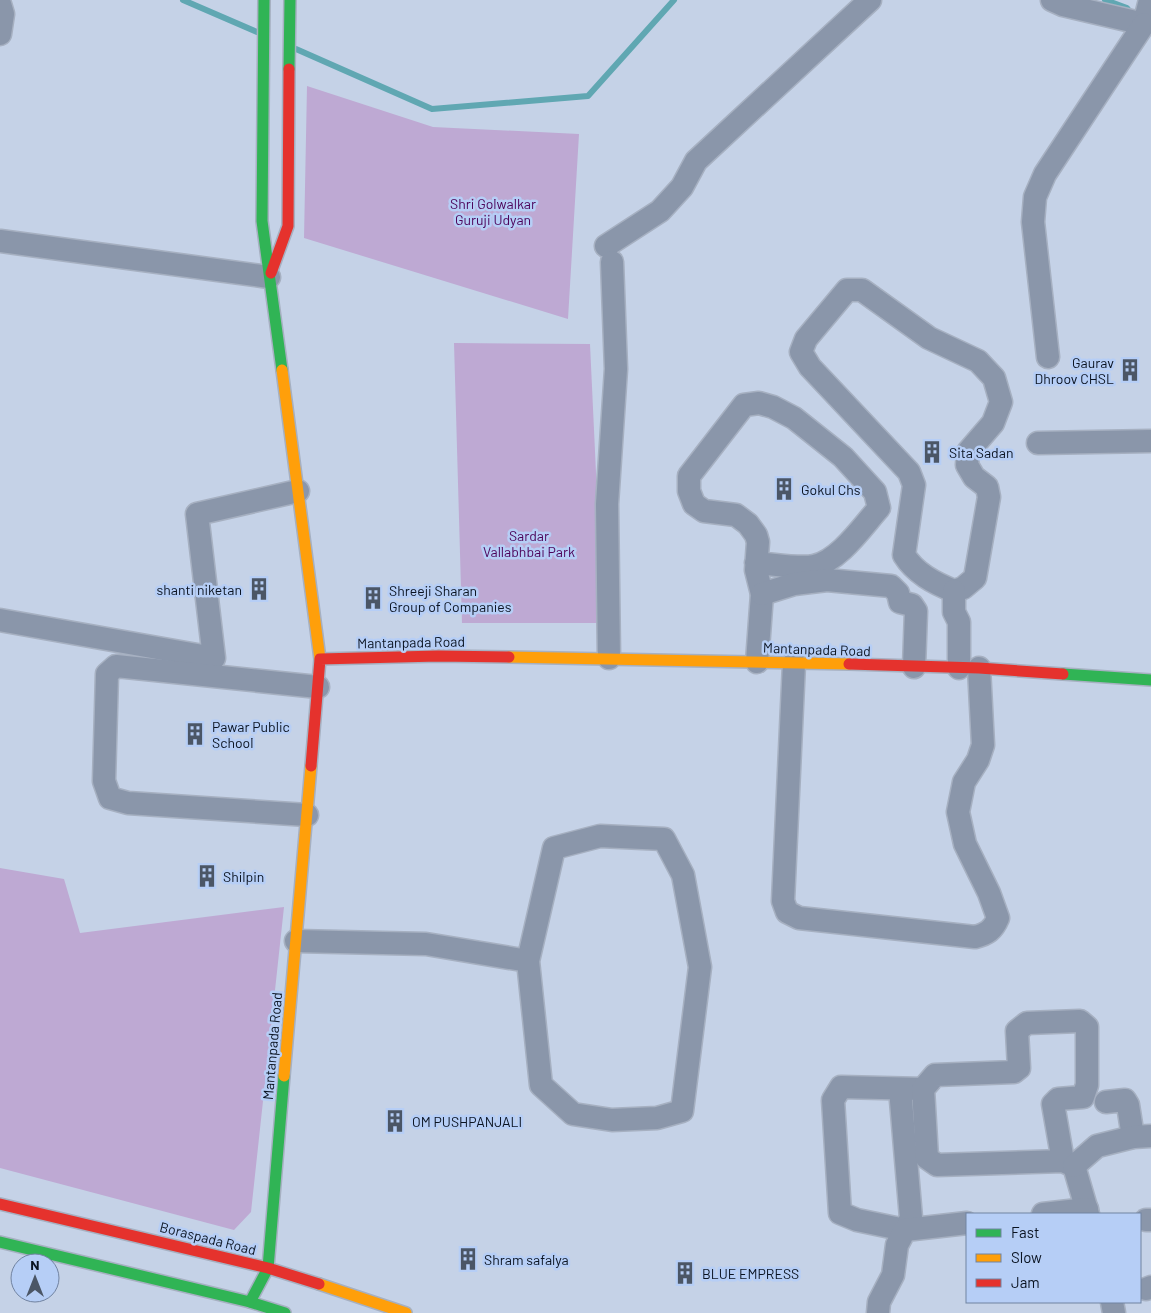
<svg xmlns="http://www.w3.org/2000/svg" width="1151" height="1313" viewBox="0 0 1151 1313" font-family="Barlow,sans-serif">
<style>
.green{fill:#bea9d3}
.lines{fill:none;stroke-linecap:round;stroke-linejoin:round}
.stream{stroke:#60a7b2;stroke-width:6}
.street-casing{stroke:#a6b0c1;stroke-width:25}
.fast-casing{stroke:#a6b0c1;stroke-width:14}
.slow-casing{stroke:#a6b0c1;stroke-width:14}
.jam-casing{stroke:#a6b0c1;stroke-width:14}
.street{stroke:#8a96aa;stroke-width:22}
.fast{stroke:#30b455;stroke-width:11}
.slow{stroke:#ff9f0a;stroke-width:11}
.jam{stroke:#e5322d;stroke-width:11}
.labels{text-anchor:middle;dominant-baseline:central;stroke-width:5;stroke-linejoin:round;paint-order:stroke}
.park-label{font-size:14px;fill:#4c0359;stroke:#b6cef6}
.poi-label{font-size:14px;fill:#0a1321;stroke:#b6cef6;text-anchor:start}
.street-label{font-size:14px;fill:#0a1321;stroke:#b6cef6}
</style>
<rect width="100%" height="100%" fill="#c5d2e7"/>
<!-- green -->
<g class="green">
<path d="M 307,86 L 433,127 L 579,134 L 568,319 L 304,238 Z"/>
<path d="M 454,343 L 590,344 L 603,623 L 462,623 Z"/>
<path d="M 0,868 L 64,879 L 80,933 L 284,907 L 251,1212 L 234,1230 L 0,1168 Z"/>
</g>
<g class="lines">
<!-- stream -->
<g class="stream">
<path d="M 183,0 L 257,32"/>
<path d="M 1105,0 L 1127,8 L 1131,13"/>
<path d="M 296,49 L 432,109 L 588,96 L 674,0"/>
</g>
<defs>
<g id="street">
<path d="M 1052,0 L 1063,5 L 1144,24 L 1150,0"/>
<path d="M 0,4 L 3,14 L 0,34"/>
<path d="M 0,241 L 269,277"/>
<path d="M 606,246 L 660,211 L 682,187 L 696,161 L 870,0"/>
<path d="M 847,290 L 862,290 L 929,338 L 978,361 L 994,378 L 1001,402 L 993,423 L 968,452 L 967,465 L 974,477 L 987,487 L 989,497 L 975,578 L 963,588 L 954,591 C 934,583 915,573 904,555 L 914,485 L 909,472 L 810,367 L 801,352 L 806,339 Z"/>
<path d="M 1048,357 L 1033,222 L 1035,197 L 1045,174 L 1144,24"/>
<path d="M 1038,443 L 1151,441"/>
<path d="M 756,563 C 772,564 800,569 814,566 C 839,561 862,527 879,508 L 875,492 L 843,457 L 794,418 L 773,407 L 759,403 L 744,405 L 689,476 L 689,491 L 694,504 L 704,511 L 736,515 L 748,524 L 756,535 L 758,542 L 756,570 L 762,594 L 757,662"/>
<path d="M 954,591 L 954,612 L 959,622 L 959,668"/>
<path d="M 762,594 L 794,584 L 827,580 L 891,586 L 898,593 L 900,602 L 912,605 L 916,611 L 914,667"/>
<path d="M 0,620 L 214,658 L 197,514 L 298,491"/>
<path d="M 609,658 L 607,504 L 616,369 L 612,262"/>
<path d="M 794,663 L 783,901 L 787,912 L 799,918 L 975,937 C 987,934 993,930 998,918 L 989,893 L 965,844 L 958,812 L 964,782 L 978,760 L 983,745 L 979,668"/>
<path d="M 307,815 L 128,803 L 110,798 L 104,781 L 107,674 L 116,666 L 318,687"/>
<path d="M 296,941 L 426,944 L 528,961 L 541,1085 L 573,1114 L 612,1120 L 657,1118 L 682,1111 L 700,967 L 683,875 L 664,839 L 600,836 L 554,848 L 528,961"/>
<path d="M 900,1089 L 911,1218 L 905,1230 L 857,1220 L 840,1213 L 833,1100 L 841,1087 L 923,1089"/>
<path d="M 1106,1102 L 1125,1100 L 1128,1105 L 1133,1137"/>
<path d="M 1063,1161 L 1053,1104 L 1058,1099 L 1083,1097 L 1087,1085 L 1087,1027 L 1080,1021 L 1027,1023 L 1017,1031 L 1019,1068 L 1014,1072 L 935,1075 L 923,1089 L 927,1158 L 937,1165 L 1063,1161 L 1074,1166 L 1088,1214"/>
<path d="M 1074,1166 L 1097,1146 L 1133,1137 L 1151,1136"/>
<path d="M 1043,1214 L 1087,1209"/>
<path d="M 1146,1220 L 1151,1220"/>
<path d="M 1146,1289 L 1151,1287"/>
<path d="M 1112,1302 L 1114,1313"/>
<path d="M 878,1313 L 879,1302 L 893,1275 L 897,1245 L 905,1230 L 967,1223"/>
</g>
<g id="fast">
<path d="M 264,0 L 262,221 L 282,370"/>
<path d="M 289,69 L 290,0"/>
<path d="M 1063,674 L 1151,680"/>
<path d="M 0,1242 L 250,1302 L 285,1313"/>
<path d="M 250,1302 L 268,1268 L 284,1076"/>
</g>
<g id="slow">
<path d="M 282,370 L 320,659"/>
<path d="M 509,657 L 849,664"/>
<path d="M 284,1076 L 311,766"/>
<path d="M 319,1284 L 406,1313"/>
</g>
<g id="jam">
<path d="M 271,273 L 288,226 L 289,69"/>
<path d="M 849,664 L 979,668 L 1063,674"/>
<path d="M 311,766 L 320,659 L 438,656 L 509,657"/>
<path d="M 0,1204 L 268,1268 L 319,1284"/>
</g>
</defs>
<!-- street casing -->
<use href="#street" class="street-casing"/>
<!-- fast casing -->
<use href="#fast" class="fast-casing"/>
<!-- slow casing -->
<use href="#slow" class="slow-casing"/>
<!-- jam casing -->
<use href="#jam" class="jam-casing"/>
<!-- street -->
<use href="#street" class="street"/>
<!-- fast -->
<use href="#fast" class="fast"/>
<!-- slow -->
<use href="#slow" class="slow"/>
<!-- jam -->
<use href="#jam" class="jam"/>
</g>
<!-- icons -->
<defs>
<symbol id="building-bare" viewBox="-9 -9 18 18"><path d="M-4-6H4V6H1V3H-1V6H-4ZM-2.5-4.3h1.7v1.8h-1.7ZM.8-4.3h1.7v1.8H.8ZM-2.5-1h1.7V.8h-1.7ZM.8-1h1.7V.8H.8Z" fill="#4b5666" stroke="#b6cef6" stroke-width="2.5" paint-order="stroke"/></symbol>
</defs>
<g fill-rule="evenodd">
<use href="#building-bare" x="1114" y="354" width="32" height="32"/>
<use href="#building-bare" x="916" y="436" width="32" height="32"/>
<use href="#building-bare" x="768" y="473" width="32" height="32"/>
<use href="#building-bare" x="243" y="573" width="32" height="32"/>
<use href="#building-bare" x="357" y="582" width="32" height="32"/>
<use href="#building-bare" x="179" y="718" width="32" height="32"/>
<use href="#building-bare" x="191" y="860" width="32" height="32"/>
<use href="#building-bare" x="379" y="1105" width="32" height="32"/>
<use href="#building-bare" x="452" y="1243" width="32" height="32"/>
<use href="#building-bare" x="669" y="1257" width="32" height="32"/>
</g>
<g class="labels">
<!-- park labels -->
<g class="park-label">
<text x="493" y="203">Shri Golwalkar<tspan x="493" dy="16">Guruji Udyan</tspan></text>
<text x="529" y="535">Sardar<tspan x="529" dy="16">Vallabhbai Park</tspan></text>
</g>
<!-- poi labels -->
<g class="poi-label">
<text x="1114" y="362" text-anchor="end">Gaurav<tspan x="1114" dy="16">Dhroov CHSL</tspan></text>
<text x="949" y="452">Sita Sadan</text>
<text x="801" y="489">Gokul Chs</text>
<text x="242" y="589" text-anchor="end">shanti niketan</text>
<text x="389" y="590">Shreeji Sharan<tspan x="389" dy="16">Group of Companies</tspan></text>
<text x="212" y="726">Pawar Public<tspan x="212" dy="16">School</tspan></text>
<text x="223" y="876">Shilpin</text>
<text x="412" y="1121">OM PUSHPANJALI</text>
<text x="484" y="1259">Shram safalya</text>
<text x="702" y="1273">BLUE EMPRESS</text>
</g>
<!-- street labels -->
<g class="street-label">
<text transform="translate(411 642) rotate(-1)">Mantanpada Road</text>
<text transform="translate(817 649) rotate(2)">Mantanpada Road</text>
<text transform="translate(272 1046) rotate(-85)">Mantanpada Road</text>
<text transform="translate(208 1238) rotate(14)">Boraspada Road</text>
</g>
</g>
<!-- legend -->
<rect x="966" y="1213" width="175" height="90" fill="#b6cef6" stroke="#7183a1"/>
<rect x="976" y="1229" width="25" height="8" fill="#30b455" stroke="#7183a1"/>
<text x="1011" y="1238" font-size="15" fill="#0a1321">Fast</text>
<rect x="976" y="1254" width="25" height="8" fill="#ff9f0a" stroke="#7183a1"/>
<text x="1011" y="1263" font-size="15" fill="#0a1321">Slow</text>
<rect x="976" y="1279" width="25" height="8" fill="#e5322d" stroke="#7183a1"/>
<text x="1011" y="1288" font-size="15" fill="#0a1321">Jam</text>
<!-- north arrow -->
<g transform="translate(35 1278)"><circle r="24" fill="#b6cef6" stroke="#7183a1"/>
<path d="M0-4L9 19L0 12L-9 19Z" fill="#4b5666"/>
<text y="-8" font-size="14" font-weight="bold" text-anchor="middle" fill="#0a1321">N</text>
</g>
</svg>
